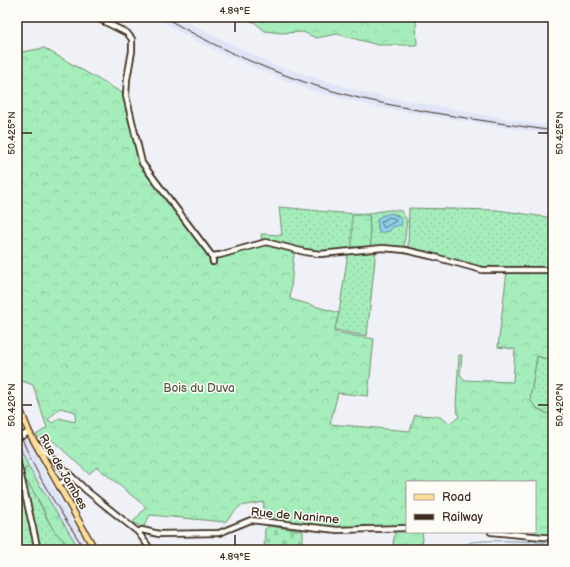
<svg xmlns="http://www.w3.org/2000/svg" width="570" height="567" viewBox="0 0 570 567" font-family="'Balsamiq Sans',sans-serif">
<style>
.built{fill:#dfe4f7}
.grass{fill:url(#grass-dots);stroke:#708c6d;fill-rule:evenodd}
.forest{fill:url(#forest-crowns);stroke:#708c6d;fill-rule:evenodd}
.cemetery{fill:url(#cemetery-stones);stroke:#708c6d}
.water{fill:url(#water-ripples);stroke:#6b8e9a}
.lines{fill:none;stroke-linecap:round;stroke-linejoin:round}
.shore{stroke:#5b6d71;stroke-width:1}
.stream{stroke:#6b8e9a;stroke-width:1}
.minor-casing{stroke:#3b2a1e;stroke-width:8}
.major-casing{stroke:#3b2a1e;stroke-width:8}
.minor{stroke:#fdfcf7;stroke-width:4.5}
.major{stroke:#ffdd96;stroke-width:5.5}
.rail{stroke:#3b2a1e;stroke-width:1}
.ticks{fill:none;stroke:#3b2a1e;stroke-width:1.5}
.labels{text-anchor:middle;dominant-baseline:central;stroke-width:3;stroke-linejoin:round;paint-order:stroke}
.park-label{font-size:12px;fill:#565b46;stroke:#fdfcf7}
.street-label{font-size:12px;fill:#3b2a1e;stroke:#fdfcf7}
.neatline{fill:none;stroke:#3b2a1e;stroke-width:1.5}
.ticks-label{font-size:10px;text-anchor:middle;fill:#3b2a1e}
</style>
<defs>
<pattern id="grass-dots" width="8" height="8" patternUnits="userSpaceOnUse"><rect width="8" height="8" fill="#a5eebc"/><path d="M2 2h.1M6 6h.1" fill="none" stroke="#8fcca1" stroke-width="1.8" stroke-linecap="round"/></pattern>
<pattern id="forest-crowns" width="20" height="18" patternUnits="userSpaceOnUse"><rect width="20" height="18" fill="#a5eebc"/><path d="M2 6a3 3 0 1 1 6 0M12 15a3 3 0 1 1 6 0" fill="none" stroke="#8fcca1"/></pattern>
<pattern id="cemetery-stones" width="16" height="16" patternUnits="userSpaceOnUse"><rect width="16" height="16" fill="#a5eebc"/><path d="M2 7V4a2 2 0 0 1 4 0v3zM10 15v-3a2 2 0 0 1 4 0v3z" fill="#8fcca1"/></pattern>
<pattern id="water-ripples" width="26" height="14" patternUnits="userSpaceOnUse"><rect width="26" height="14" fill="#8bd1ed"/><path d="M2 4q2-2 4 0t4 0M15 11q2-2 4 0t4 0" fill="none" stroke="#79b4cb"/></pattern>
</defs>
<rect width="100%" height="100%" fill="#eff1f7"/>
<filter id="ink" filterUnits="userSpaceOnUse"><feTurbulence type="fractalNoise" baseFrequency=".025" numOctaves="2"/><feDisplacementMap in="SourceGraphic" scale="8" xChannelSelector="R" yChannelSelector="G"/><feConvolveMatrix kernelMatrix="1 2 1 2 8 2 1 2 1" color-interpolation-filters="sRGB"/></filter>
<g filter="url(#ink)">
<!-- built -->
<g class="built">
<path d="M 155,17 L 176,17 L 274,65 L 369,94 L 553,127 L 553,135 L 376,107 L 310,90 L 241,62 L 192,39 Z"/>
<path d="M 17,407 L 24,432 L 46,475 L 89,550 L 80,550 L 29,468 L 17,439 Z"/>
</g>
<!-- grass -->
<g class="grass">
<path d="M 279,207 C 308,209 339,215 368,213 C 381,212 389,208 401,211 L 407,220 L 404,246 L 404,248 L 371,248 L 369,215 L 352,250 C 339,251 325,253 311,252 C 294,250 279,242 262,241 L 261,234 L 282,235 ZM 396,214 L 402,220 L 396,226 L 379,232 L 377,220 L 381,216 Z"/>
<path d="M 409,208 L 497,210 L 553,218 L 553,268 L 483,268 L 408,248 Z"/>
<path d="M 376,250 L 367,336 L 334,330 L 339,313 L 348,253 Z"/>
<path d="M 537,356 L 553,361 L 553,415 C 543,413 534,408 530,399 Z"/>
<path d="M 17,439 L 29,468 L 24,478 C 35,491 42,509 50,524 C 56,535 66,541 74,550 L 40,550 L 17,453 Z"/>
<path d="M 21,480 L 37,550 L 22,550 L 17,540 L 17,481 Z"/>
</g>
<!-- forest -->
<g class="forest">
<path d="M 239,17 L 418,17 L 416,18 L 417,45 L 378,45 L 337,34 L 316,38 L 303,32 L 281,33 L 265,31 L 254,22 Z"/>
<path d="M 44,48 L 124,94 L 141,163 L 206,249 L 210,264 L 216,262 L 217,259 C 246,249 265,238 294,253 L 290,299 L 339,313 L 334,332 L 374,339 L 368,396 L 338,393 L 330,424 L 410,431 L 415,415 L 438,416 L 449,423 L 459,417 L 456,406 L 459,355 L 462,355 L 460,374 L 464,380 L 513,382 L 515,349 L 498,347 L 507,271 L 553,270 L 553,361 L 537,356 L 530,399 C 534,408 543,413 553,415 L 553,535 L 513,532 L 535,532 L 535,482 L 407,482 L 407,525 L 330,527 L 263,519 L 264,502 L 240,506 L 225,522 L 150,515 L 143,528 L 133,522 L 146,507 L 97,467 L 89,474 L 49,437 L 42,441 L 36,435 L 47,428 L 33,385 L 17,379 L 17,53 ZM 60,408 L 76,412 L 75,422 L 59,418 L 53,423 L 48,420 Z"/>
<path d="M 352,215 L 369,215 L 371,248 L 352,250 Z"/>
<path d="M 26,468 L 29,468 L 80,550 L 74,550 C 66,541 55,535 50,524 C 43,509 35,491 24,478 L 23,473 Z"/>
<path d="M 407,530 L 407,532 L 422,532 L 423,539 L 420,550 L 405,550 L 404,545 L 395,546 L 393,544 L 395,531 Z"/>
</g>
<!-- cemetery -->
<path class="cemetery" d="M 269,526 L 303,531 L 303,550 L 264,550 L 265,529 Z"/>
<!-- water -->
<path class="water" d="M 391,213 L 400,217 L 402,220 L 401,225 L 392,227 L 390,231 L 379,233 L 377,220 L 381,216 Z"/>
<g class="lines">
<!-- shore -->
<path class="shore" d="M 390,217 L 395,219 L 396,221 L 384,228 L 381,222 Z"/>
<!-- stream -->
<path class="stream" d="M 462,550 C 464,548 466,545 469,543 C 476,539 544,541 553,544"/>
<defs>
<g id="minor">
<path d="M 95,17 L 127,33 L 132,39 L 132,51 L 127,79 L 126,96 L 142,163 L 212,256 L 220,255 L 266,242 L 305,252 L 320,254 L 383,248 L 405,250 L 431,256 L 482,270 L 553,270"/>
<path d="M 212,256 L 213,262"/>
<path d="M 22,436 L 29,432"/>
<path d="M 36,443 L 87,491 L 138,532 L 151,550"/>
<path d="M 17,459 L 38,550"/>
<path d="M 59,484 L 72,477"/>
<path d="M 138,532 L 142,530 L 159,534 L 219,533 L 251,520 L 337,530 L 407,528"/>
<path d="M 491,532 L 553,538"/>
</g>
<path id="major" d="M 17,402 L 29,432 L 95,550"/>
</defs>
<!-- minor casing -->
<use href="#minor" class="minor-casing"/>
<!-- major casing -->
<use href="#major" class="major-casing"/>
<!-- minor -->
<use href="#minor" class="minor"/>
<!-- major -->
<use href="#major" class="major"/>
<!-- rail -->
<g class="rail">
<path d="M 164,17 C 225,53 290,81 359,98 C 423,113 488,121 553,131"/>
<path d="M 17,424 C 31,470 60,510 85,550"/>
</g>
</g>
</g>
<!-- ticks -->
<path class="ticks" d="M 235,22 L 235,32M 22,133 L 32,133M 538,133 L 548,133M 22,405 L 32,405M 538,405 L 548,405M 235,535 L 235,545"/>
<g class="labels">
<!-- park labels -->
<g class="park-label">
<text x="199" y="388">Bois du Duva</text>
</g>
<!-- street labels -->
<g class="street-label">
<text transform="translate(63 472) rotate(60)">Rue de Jambes</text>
<text transform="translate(295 516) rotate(5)">Rue de Naninne</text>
</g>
</g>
<!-- margin -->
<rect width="570" height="567" fill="none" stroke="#fdfcf7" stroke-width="44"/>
<!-- legend -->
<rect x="406" y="481" width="130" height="52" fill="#fdfcf7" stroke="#afa8a0"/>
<rect x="414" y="494" width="20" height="6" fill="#ffdd96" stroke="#afa8a0"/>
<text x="442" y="501" font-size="12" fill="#3b2a1e">Road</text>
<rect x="414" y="514" width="20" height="6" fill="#3b2a1e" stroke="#afa8a0"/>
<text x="442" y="521" font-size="12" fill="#3b2a1e">Railway</text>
<rect x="22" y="22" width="526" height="523" class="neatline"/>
<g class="ticks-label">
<text x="235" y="14">4.89°E</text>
<text transform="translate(11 133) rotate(-90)" y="4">50.425°N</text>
<text transform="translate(559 133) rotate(-90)" y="4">50.425°N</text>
<text transform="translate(11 405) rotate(-90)" y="4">50.420°N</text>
<text transform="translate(559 405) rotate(-90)" y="4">50.420°N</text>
<text x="235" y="560">4.89°E</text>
</g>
</svg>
